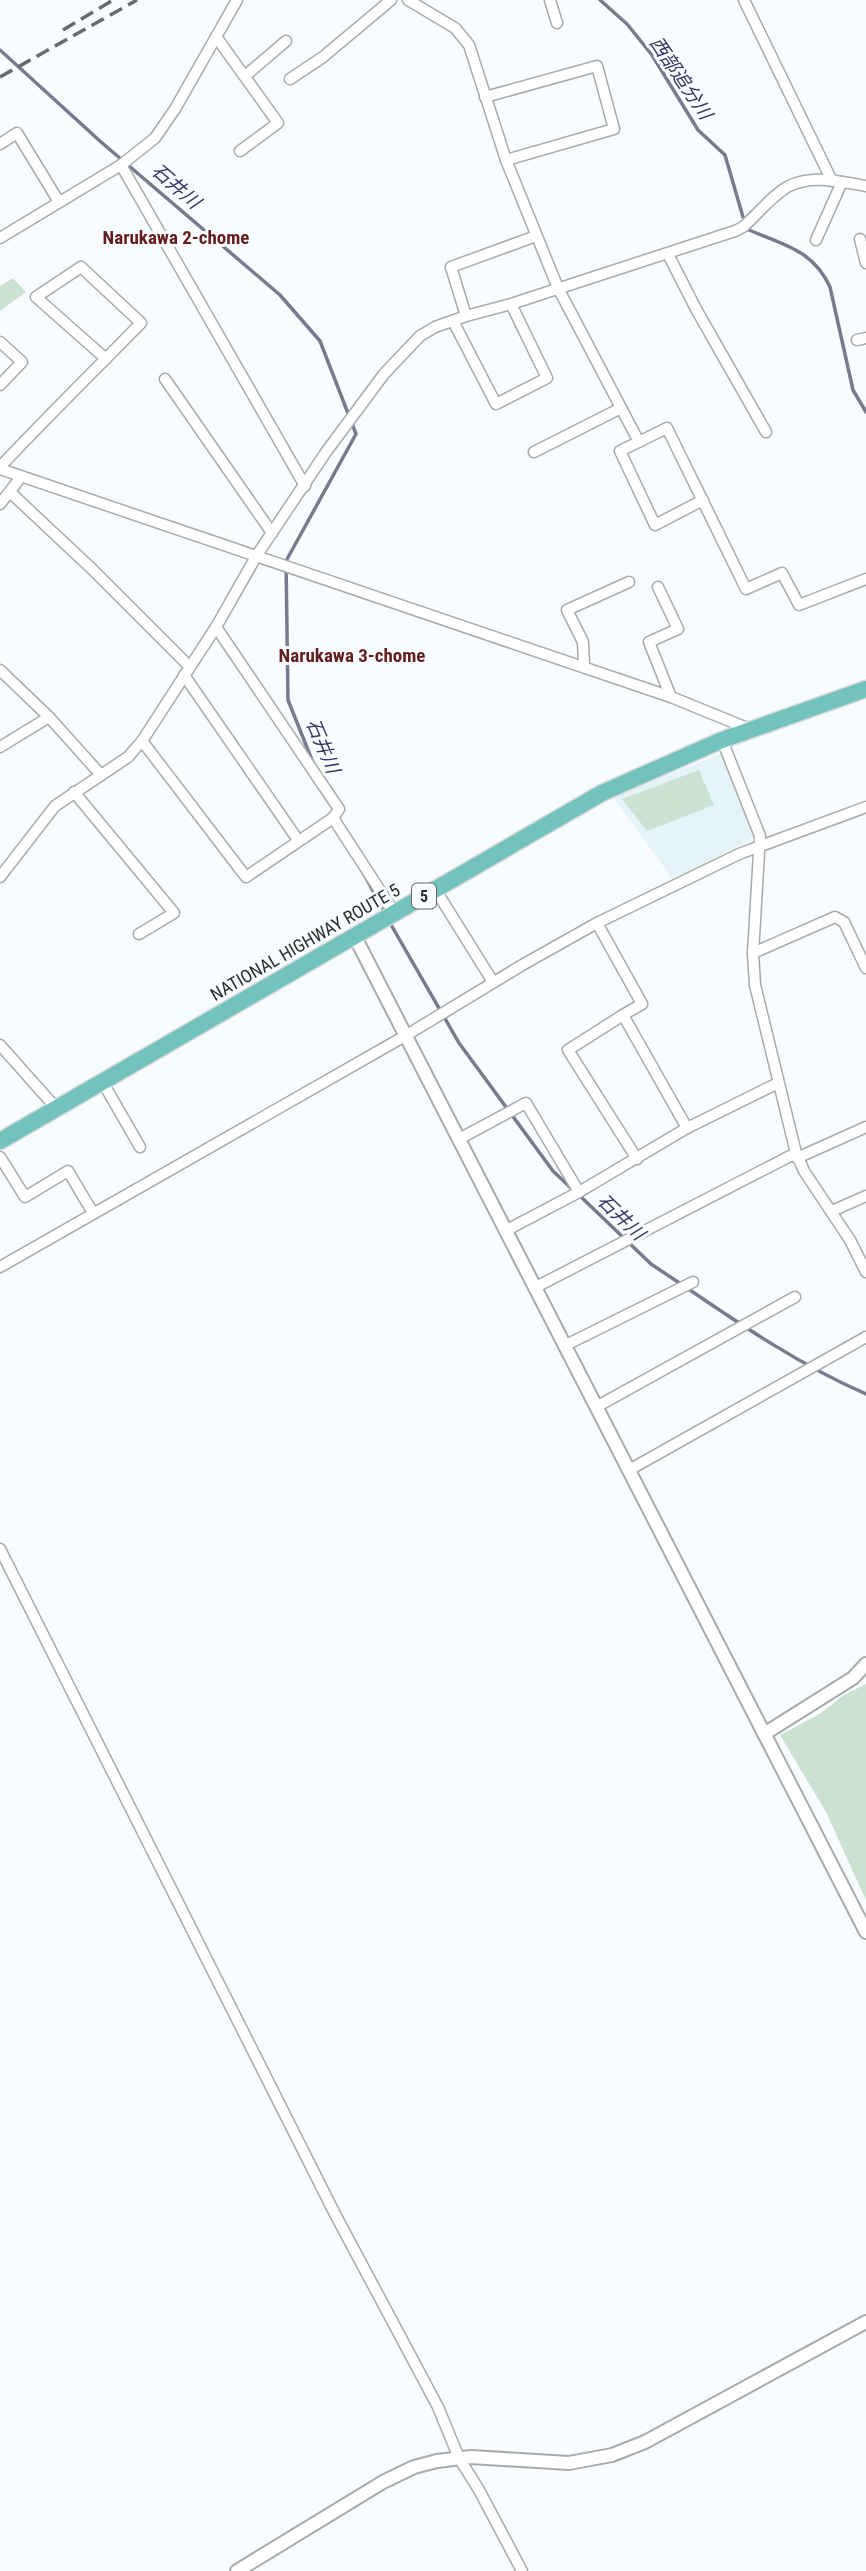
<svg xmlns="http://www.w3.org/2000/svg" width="866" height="2571" viewBox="0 0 866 2571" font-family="'Roboto Condensed','Noto Sans JP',sans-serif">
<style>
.built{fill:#e6f3f8}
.green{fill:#cbe1d2}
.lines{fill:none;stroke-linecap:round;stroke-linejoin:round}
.stream{stroke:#7a7a8e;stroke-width:3.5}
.minor-casing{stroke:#a7abac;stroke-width:13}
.tertiary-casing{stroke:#a7abac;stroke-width:16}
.trunk-casing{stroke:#d9d9d9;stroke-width:19}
.minor{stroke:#fff;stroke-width:10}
.tertiary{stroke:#fff;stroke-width:12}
.trunk{stroke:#72c3be;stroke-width:16}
.rail{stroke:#686b6b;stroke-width:3.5;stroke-dasharray:14 7;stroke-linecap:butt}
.labels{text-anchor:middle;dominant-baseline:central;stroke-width:6;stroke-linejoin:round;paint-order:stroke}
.shield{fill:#f8fcfe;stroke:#686b6c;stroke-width:2}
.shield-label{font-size:16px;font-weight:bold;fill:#2b2d2d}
.street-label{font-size:18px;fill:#2b2d2d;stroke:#f8fcfe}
.water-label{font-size:19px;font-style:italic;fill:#393560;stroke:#f8fcfe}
.neighbourhood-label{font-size:19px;font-weight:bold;fill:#631e1f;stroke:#f8fcfe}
</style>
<rect width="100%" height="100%" fill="#f8fcfe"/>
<!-- built -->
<path class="built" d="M 721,753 L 756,837 L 673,879 L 613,798 Z"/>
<!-- green -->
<g class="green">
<path d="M 13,278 L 26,292 L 0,311 L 0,286 Z"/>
<path d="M 699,770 L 714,805 L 647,831 L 622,799 Z"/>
<path d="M 866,1684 L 866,1900 L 826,1812 L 780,1735 L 821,1713 L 844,1695 Z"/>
</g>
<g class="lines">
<!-- stream -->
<g class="stream">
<path d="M 600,0 L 627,24 L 652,55 L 698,130 L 725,155 L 743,217"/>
<path d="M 0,50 L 101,142 L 280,295 L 320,341 L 356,434 L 286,561 L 288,700 L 314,765"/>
<path d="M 749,230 C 784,245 813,250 830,287 L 853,390 L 866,412"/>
<path d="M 360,867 L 385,913"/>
<path d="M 390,923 L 459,1043 L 553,1171 L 573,1190"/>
<path d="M 579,1195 L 651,1264 L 681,1284"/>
<path d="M 687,1288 C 744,1327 802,1366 866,1394"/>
</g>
<defs>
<g id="minor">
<path d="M 408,0 L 455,28 L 469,45 L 506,160 L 558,288 L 639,442"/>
<path d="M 550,0 L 557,23"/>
<path d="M 744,0 L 832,181"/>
<path d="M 217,38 L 278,123 L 240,151"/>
<path d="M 245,76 L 286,41"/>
<path d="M 290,79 L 323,57 L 391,0"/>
<path d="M 485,97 L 597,66 L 614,129 L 506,160"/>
<path d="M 0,144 L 17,133 L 59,202"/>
<path d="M 121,165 L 305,486"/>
<path d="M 0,238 L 121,165 L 155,138 L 175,109 L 237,0"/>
<path d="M 860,239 L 866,263"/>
<path d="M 816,240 L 842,182"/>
<path d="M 668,254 L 696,309 L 766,432"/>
<path d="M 466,316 L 451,267 L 536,236"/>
<path d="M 453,321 L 496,404 L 547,378 L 511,304"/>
<path d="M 857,340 L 866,338"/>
<path d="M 0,342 L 22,362 L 0,385"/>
<path d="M 165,379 L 272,533"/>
<path d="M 534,452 L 621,408"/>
<path d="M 0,467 C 46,418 94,371 141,323 L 81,267 L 36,297 L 106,359"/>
<path d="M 0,469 L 671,697 L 752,730"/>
<path d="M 11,493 L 93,570 L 189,666"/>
<path d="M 703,500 L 655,525 L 620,451 L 667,428 L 746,589 L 782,573 L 799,605 L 866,579"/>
<path d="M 0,504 L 21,477"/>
<path d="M 658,587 L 678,629 L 649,642 L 671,697"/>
<path d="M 216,627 L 339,809 L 333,818 L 394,912"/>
<path d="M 584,667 L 583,642 L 567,610 L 629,582"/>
<path d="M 0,670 L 49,717 L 101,775"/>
<path d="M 184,675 L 298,840"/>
<path d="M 722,740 L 760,836 L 753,953 L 755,985 L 796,1153 L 804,1171 L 850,1240 L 866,1272"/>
<path d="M 142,741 L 246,877 L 333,818"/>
<path d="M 0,747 L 49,717"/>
<path d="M 74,792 L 174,913 L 139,934"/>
<path d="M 0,877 L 55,806 L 128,757 L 142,741 L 216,627 L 257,555 L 326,452 L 384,374 L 420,336 L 435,327 L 466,316 L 511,304 L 735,231 L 743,227 C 758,214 772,195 789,186 C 813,174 842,182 866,186"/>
<path d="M 435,889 L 493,982"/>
<path d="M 597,923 L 642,1004 L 623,1015 L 687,1128"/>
<path d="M 753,953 L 835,917 L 844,922 L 866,968"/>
<path d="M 623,1015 L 568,1050 L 637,1159"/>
<path d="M 0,1045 L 57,1109"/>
<path d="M 102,1081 L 140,1147"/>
<path d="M 459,1139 L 526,1103 L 579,1192"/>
<path d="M 0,1157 L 25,1197 L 68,1171 L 93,1213"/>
<path d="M 797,1158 L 866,1127"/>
<path d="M 832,1211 L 866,1196"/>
<path d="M 505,1231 L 579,1192 L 687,1128 L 778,1083"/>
<path d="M 0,1267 L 405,1036 L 524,964 L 597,923 L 739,854 L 866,807"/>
<path d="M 534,1288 L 796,1153"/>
<path d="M 564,1346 L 693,1282"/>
<path d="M 596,1407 L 795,1297"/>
<path d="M 629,1470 L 866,1337"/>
<path d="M 0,1549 L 335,2214 L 438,2407 L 459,2458 L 479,2490 L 522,2571"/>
</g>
<g id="tertiary">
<path d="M 354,935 L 866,1932"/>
<path d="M 764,1734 L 853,1678 L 866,1664"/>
<path d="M 237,2571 L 383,2482 L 414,2467 L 437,2461 L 471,2457 L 569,2463 L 612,2455 L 645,2442 L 866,2322"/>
</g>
<path id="trunk" d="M 0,1141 L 602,793 L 722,740 L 866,689"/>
</defs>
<!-- minor casing -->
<use href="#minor" class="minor-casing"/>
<!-- tertiary casing -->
<use href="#tertiary" class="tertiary-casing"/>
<!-- trunk casing -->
<use href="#trunk" class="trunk-casing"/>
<!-- minor -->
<use href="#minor" class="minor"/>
<!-- tertiary -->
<use href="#tertiary" class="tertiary"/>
<!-- trunk -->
<use href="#trunk" class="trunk"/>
<!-- rail -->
<g class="rail">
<path d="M 63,30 L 113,0"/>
<path d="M 0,77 L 137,0"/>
</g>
</g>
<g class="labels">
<!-- shield labels -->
<rect class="shield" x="412" y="883.5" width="24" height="25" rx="5"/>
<g class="shield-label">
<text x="424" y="896">5</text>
</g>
<!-- street labels -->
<g class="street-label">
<text transform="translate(305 942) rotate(-30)">NATIONAL HIGHWAY ROUTE 5</text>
</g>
<!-- water labels -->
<g class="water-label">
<text transform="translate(681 78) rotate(56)">西部追分川</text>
<text transform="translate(176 186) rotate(41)">石井川</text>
<text transform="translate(323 746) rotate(67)">石井川</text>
<text transform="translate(621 1217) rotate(44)">石井川</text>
</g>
<!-- neighbourhood labels -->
<g class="neighbourhood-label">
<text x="176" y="237">Narukawa 2-chome</text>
<text x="352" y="655">Narukawa 3-chome</text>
</g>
</g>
</svg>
